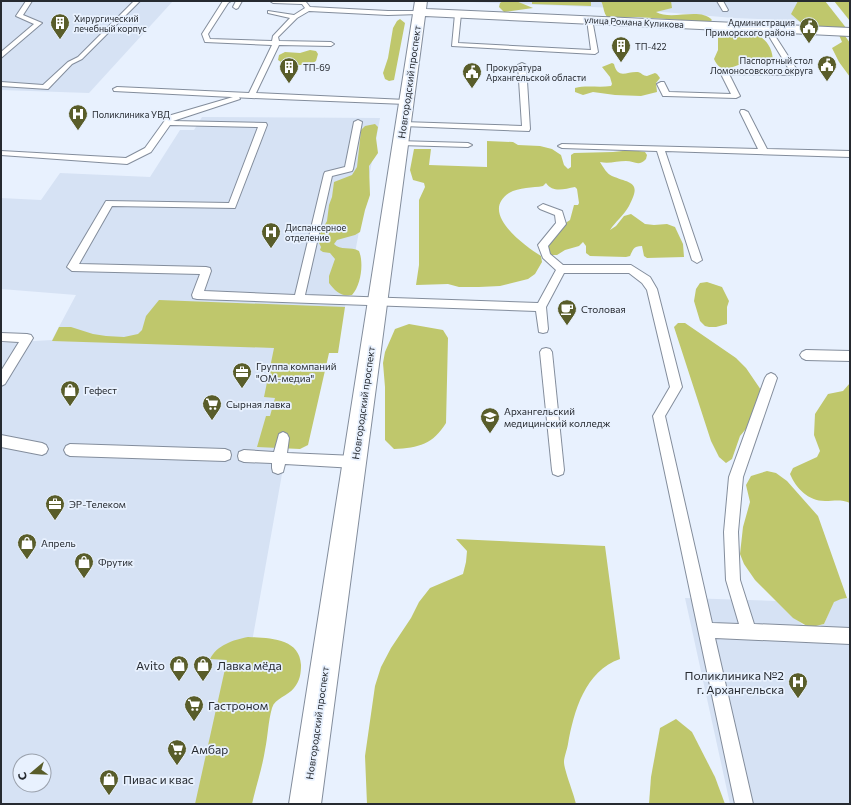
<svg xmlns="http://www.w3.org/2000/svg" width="851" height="805" viewBox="0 0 851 805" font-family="Commissioner,sans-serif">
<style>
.built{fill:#d6e2f4;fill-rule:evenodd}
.green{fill:#bfc76c}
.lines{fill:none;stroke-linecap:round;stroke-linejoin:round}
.service-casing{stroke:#838d9c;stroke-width:2}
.minor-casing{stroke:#838d9c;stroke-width:2}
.service{fill:#fff;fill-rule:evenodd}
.minor{fill:#fff;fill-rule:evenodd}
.labels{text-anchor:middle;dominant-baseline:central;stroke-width:3.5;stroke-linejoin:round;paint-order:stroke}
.far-poi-label{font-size:9px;fill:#262a30;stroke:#e8f1fe;text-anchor:start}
.far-street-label{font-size:9px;fill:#262a30;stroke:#e8f1fe}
.street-label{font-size:10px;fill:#262a30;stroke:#e8f1fe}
.poi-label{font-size:10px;fill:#262a30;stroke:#e8f1fe;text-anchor:start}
.near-poi-label{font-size:12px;fill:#262a30;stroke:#e8f1fe;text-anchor:start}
</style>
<rect width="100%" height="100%" fill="#e8f1fe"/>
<!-- built -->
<g class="built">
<path d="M 1,1 L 173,1 L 89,93 L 1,90 Z"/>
<path d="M 445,1 L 810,1 L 826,22 L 734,18 L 615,8 Z"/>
<path d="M 202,117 L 380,118 L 345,307 L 304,351 L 223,804 L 1,804 L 1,343 L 52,340 L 76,295 L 1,289 L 1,198 L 41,200 L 60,173 L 150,177 L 180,130 L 194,130 ZM 20,761 L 44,761 L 44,785 L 20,785 Z"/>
<path d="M 685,598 L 776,601 L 803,625 L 817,627 L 824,624 L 834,601 L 841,599 L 850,598 L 850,804 L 730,804 Z"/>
</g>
<!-- green -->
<g class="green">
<path d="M 503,1 L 516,1 L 533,8 L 504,12 L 499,7 L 500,3 Z"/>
<path d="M 532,1 L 591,1 L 591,6 L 532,4 Z"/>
<path d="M 601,1 L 671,1 L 672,8 L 656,12 C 671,21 700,7 712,20 L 710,22 L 638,17 L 608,18 C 603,13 604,6 601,1 Z"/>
<path d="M 798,1 L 825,1 L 847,29 L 807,28 L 791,14 Z"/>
<path d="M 834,1 L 850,1 L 850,21 Z"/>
<path d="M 400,19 L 405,23 L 394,80 L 389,81 L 385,79 L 383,73 L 388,58 L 393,28 L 397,21 Z"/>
<path d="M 734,30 C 755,31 773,38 773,63 C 765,66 756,62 747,63 C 736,63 722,78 714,59 L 718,50 L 718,37 L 726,32 Z"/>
<path d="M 843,33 L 850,43 L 850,77 L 839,62 L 832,48 L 842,42 L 839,35 Z"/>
<path d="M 310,50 L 316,51 L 318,54 L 316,61 L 310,65 L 296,65 L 294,70 L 288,71 L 284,64 L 278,60 L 279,55 L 285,52 L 300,53 Z"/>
<path d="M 612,63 L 614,64 C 618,80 627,71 638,72 C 642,73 643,76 647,76 L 655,73 L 657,74 L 660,78 L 656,83 L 657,92 L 641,96 L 615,95 L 593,92 L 583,95 L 575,92 L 575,88 C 586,85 599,88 611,86 L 612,84 L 610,77 L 602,67 Z"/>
<path d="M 375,124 L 378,127 L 376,138 L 378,153 L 369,166 L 370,195 L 365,210 L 360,232 L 355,235 L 337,240 L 334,244 C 340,251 351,246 359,251 C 364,263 361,285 352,295 C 341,297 335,291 329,283 L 329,276 L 335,259 L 330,253 L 323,252 L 320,250 L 321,247 L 317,239 L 327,221 L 329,205 L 332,197 L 334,182 L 352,175 L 357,167 L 361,130 L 365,126 Z"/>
<path d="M 487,141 L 513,142 L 518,145 L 540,146 L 552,149 L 561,155 L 564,165 L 568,169 L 571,167 L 571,155 L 574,153 L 613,152 L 632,150 L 645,152 L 647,155 L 646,159 C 639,167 634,161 626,161 C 617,161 609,164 600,162 C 603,167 607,174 612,176 C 631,184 642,181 629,206 C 624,215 615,222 610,230 L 616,226 L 624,216 L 631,214 L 645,224 L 654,225 L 667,224 L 675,227 L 683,244 L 684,257 L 647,258 L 644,256 L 642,246 C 633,246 633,250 630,256 L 626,257 L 590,256 L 586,253 L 586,246 L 583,242 L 579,246 L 565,250 L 557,255 L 548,255 L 545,249 L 564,224 L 570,220 L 574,205 L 578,205 L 579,203 L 577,189 L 575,187 C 564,189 553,193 546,183 L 543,186 C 533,188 519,187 509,193 C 479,213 524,245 541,256 L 542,262 L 535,274 L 528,279 L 500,286 L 479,287 L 459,287 L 448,284 L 416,285 L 419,265 L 419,200 L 425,187 L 424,183 L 413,180 L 410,170 L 414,149 L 431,149 L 429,165 L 487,167 Z"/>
<path d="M 707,282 L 722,287 L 729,301 L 727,307 L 727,324 L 716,327 L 709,327 L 705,326 L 700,321 L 694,301 L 696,289 L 700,283 Z"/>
<path d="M 159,300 L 345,307 L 338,353 L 329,353 L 308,445 L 300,449 L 257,447 L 266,416 L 270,416 L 275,398 L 264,397 L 274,348 L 52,341 L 59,327 L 71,327 L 93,334 L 106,336 L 124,337 L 138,334 L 142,330 L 146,316 Z"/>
<path d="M 678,323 L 685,323 L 736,358 L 746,368 L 761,390 L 750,424 L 740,436 L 732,459 L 726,463 L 719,457 L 711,441 L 674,327 Z"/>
<path d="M 409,324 L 443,330 L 448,338 L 446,423 C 433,444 419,448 394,449 L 385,440 L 385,387 L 383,363 L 385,352 L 395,329 Z"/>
<path d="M 850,383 L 850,503 C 841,499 834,501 825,501 C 808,501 796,488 790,474 L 793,468 L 817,457 L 820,451 L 814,435 L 815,414 L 828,394 L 843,391 Z"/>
<path d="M 767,471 L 776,473 L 787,481 L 818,516 L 847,598 L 841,599 L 834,602 L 824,624 L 812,627 L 807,626 L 793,618 L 755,580 L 744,564 L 740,554 L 743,527 L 750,502 L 746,485 L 751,476 Z"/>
<path d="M 456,539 L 605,546 L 620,659 C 585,671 574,711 568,744 C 567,750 564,757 564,762 C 564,770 574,794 576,804 L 367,804 L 365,756 L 375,686 L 381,667 L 391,648 L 411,618 L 419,602 L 430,588 L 463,574 L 466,562 L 467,551 Z"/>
<path d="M 248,637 C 269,638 300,638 301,665 C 301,673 300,681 294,688 C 288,696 275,698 272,708 C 268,722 268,736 265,750 C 262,769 256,786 252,804 L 195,804 L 227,660 L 210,659 C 217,645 233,640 248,637 Z"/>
<path d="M 676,719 L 692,732 L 715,777 L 725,804 L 649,804 L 651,777 L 660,728 Z"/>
</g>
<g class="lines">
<defs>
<g id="service">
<path d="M 26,1 L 32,1 L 23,15 L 42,23 L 1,58 L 1,52 L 34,24 L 16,16 Z"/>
<path d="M 134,1 L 140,1 L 82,59 L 72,64 L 48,89 L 1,86 L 1,82 L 43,85 L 68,62 L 78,57 Z"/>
<path d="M 223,1 L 231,1 L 228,3 L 208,34 L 210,39 L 272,41 L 273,36 L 290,18 L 268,13 L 268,11 L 294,15 L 305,8 L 302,4 L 273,3 L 270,1 L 303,1 L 306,2 L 310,7 L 388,11 L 421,11 L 422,12 L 419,14 L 388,15 L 309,11 L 297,18 L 278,37 L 279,41 L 331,42 L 334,44 L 331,46 L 279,45 L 256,93 L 406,100 L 410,102 L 406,104 L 251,98 L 114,91 L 113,89 L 117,87 L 249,93 L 272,45 L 205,42 L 202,34 Z"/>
<path d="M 236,1 L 242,1 L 238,8 L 236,9 L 233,7 Z"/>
<path d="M 717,1 L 723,1 L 728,10 L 727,11 L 723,11 Z"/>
<path d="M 458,12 L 461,14 L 458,43 L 591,50 L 587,20 L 592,19 L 598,52 L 595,54 L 452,46 L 455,14 Z"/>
<path d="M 767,26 L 770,28 L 799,73 L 798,75 L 729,74 L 740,96 L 736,98 L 666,96 L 663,96 L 657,84 L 661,82 L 664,82 L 669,92 L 731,94 L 720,72 L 724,70 L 790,71 L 764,28 Z"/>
<path d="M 522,63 L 526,65 L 530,129 L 529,131 L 403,126 L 399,124 L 403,122 L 522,126 L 518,65 Z"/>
<path d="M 233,97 L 239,97 L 240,99 L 173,121 L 266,123 L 267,125 L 235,208 L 112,206 L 79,264 L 206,267 L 210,268 L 211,271 L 204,291 L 295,295 L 324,174 L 325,172 L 345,167 L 354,122 L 358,120 L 362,122 L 353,169 L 352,171 L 332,176 L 305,295 L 538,303 L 556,270 L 543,258 L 538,245 L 556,223 L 555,215 L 540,209 L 538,207 L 543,204 L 562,211 L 566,224 L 548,246 L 550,254 L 563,265 L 631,265 L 650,277 L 657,289 L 682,387 L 665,416 L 712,623 L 739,624 L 726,580 L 724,532 L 729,477 L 765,378 L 767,375 L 771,373 L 775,375 L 777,378 L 743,477 L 738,532 L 740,580 L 754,624 L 850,628 L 850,644 L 715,638 L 753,804 L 735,804 L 653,416 L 670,387 L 647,290 L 642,283 L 629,273 L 564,273 L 546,307 L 548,329 L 547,332 L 543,333 L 539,332 L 536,311 L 197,299 L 193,298 L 192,295 L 200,274 L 72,271 L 67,267 L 106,201 L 229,203 L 258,127 L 170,125 L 151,152 L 127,164 L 1,155 L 1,151 L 126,158 L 145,148 L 168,116 Z"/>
<path d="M 741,110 L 744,110 L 748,112 L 767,149 L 850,151 L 850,157 L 665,151 L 702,260 L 697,263 L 692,260 L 657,151 L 562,148 L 558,146 L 562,144 L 758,149 L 740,112 Z"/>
<path d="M 397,141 L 468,143 L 472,145 L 468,147 L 400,145 L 396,143 Z"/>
<path d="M 1,333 L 27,334 L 31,335 L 33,338 L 5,384 L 1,386 L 1,371 L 19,342 L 1,341 Z"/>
<path d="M 546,348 L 550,349 L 552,352 L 564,470 L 563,474 L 558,476 L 553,474 L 552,470 L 540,352 L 542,349 Z"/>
<path d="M 806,350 L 850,351 L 850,361 L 806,360 L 802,358 L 800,355 L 802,352 Z"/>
<path d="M 283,432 L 287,434 L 289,438 L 287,453 L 355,456 L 360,458 L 361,462 L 360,466 L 355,468 L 285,464 L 283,472 L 278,474 L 273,472 L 272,468 L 272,463 L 244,462 L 239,460 L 238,456 L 239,452 L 244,450 L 274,452 L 279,434 Z"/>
<path d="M 1,435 L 42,443 L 46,445 L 48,449 L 46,453 L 42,455 L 1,447 Z"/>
<path d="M 70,444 L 225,449 L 230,451 L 231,455 L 230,459 L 225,461 L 70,456 L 66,454 L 64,450 L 66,446 Z"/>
</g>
<path id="minor" d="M 415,1 L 427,1 L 426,9 L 850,28 L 850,36 L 425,16 L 321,804 L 289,804 Z"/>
</defs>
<!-- service casing -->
<use href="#service" class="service-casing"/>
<!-- minor casing -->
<use href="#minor" class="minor-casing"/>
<!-- service -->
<use href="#service" class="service"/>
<!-- minor -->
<use href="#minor" class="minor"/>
</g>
<!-- icons -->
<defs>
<symbol id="building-pin" viewBox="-11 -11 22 30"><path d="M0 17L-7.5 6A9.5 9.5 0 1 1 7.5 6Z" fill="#595d2a" stroke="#e8f1fe"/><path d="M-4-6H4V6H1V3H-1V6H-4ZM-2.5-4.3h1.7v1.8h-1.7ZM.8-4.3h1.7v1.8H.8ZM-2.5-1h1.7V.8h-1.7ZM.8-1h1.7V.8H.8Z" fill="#fff"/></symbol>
<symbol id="civic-pin" viewBox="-11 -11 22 30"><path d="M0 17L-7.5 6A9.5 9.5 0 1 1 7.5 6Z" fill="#595d2a" stroke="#e8f1fe"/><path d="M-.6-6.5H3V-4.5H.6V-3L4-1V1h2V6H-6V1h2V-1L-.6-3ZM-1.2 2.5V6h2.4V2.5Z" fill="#fff"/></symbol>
<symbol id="hospital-pin" viewBox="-11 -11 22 30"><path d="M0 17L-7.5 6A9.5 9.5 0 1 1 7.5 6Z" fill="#595d2a" stroke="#e8f1fe"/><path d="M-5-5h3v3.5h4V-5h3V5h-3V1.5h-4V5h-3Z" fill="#fff"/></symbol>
<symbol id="cafe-pin" viewBox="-11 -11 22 30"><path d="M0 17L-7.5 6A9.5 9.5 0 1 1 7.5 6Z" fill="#595d2a" stroke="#e8f1fe"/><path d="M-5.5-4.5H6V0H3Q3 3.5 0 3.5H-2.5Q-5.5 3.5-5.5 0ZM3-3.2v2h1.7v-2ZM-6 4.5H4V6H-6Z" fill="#fff"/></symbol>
<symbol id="office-pin" viewBox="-11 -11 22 30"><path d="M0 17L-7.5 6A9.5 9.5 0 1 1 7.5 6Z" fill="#595d2a" stroke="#e8f1fe"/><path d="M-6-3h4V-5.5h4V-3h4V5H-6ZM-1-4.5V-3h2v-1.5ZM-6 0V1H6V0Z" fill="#fff"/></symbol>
<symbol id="shop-pin" viewBox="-11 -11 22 30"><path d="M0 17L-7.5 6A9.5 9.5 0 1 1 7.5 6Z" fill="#595d2a" stroke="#e8f1fe"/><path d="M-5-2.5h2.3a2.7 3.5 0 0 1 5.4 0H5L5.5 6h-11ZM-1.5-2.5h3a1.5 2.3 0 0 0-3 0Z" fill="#fff"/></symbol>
<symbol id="supermarket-pin" viewBox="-11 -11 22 30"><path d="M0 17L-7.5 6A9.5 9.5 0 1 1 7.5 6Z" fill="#595d2a" stroke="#e8f1fe"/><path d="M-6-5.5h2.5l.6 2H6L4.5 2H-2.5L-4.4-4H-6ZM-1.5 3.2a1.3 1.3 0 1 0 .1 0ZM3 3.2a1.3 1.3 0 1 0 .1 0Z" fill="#fff"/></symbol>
<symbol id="university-pin" viewBox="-11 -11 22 30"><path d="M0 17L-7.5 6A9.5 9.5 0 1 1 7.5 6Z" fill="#595d2a" stroke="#e8f1fe"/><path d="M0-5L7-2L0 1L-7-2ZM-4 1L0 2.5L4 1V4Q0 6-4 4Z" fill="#fff"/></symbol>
</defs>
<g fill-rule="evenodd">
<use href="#building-pin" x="49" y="12" width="22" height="30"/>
<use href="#civic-pin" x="798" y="16" width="22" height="30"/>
<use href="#building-pin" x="610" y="35" width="22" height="30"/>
<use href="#civic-pin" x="816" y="54" width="22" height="30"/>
<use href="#building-pin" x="278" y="56" width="22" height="30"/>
<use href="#civic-pin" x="461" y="61" width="22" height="30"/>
<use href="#hospital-pin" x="67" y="103" width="22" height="30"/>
<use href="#hospital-pin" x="260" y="221" width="22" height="30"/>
<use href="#cafe-pin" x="556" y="298" width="22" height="30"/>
<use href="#office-pin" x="231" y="361" width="22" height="30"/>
<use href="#shop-pin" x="59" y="379" width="22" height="30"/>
<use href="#supermarket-pin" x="201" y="393" width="22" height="30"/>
<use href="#university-pin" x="479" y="406" width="22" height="30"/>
<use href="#office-pin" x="44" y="493" width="22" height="30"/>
<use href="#shop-pin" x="16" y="532" width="22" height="30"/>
<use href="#shop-pin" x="73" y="551" width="22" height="30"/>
<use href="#shop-pin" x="168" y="654" width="22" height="30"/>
<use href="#shop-pin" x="192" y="654" width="22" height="30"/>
<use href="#hospital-pin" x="787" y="671" width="22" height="30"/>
<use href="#supermarket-pin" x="183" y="694" width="22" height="30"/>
<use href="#supermarket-pin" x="166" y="738" width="22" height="30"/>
<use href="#shop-pin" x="98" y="768" width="22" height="30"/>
</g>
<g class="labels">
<!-- far-poi labels -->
<g class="far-poi-label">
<text x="74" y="18">Хирургический<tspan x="74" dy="10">лечебный корпус</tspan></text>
<text x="795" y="22" text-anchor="end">Администрация<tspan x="795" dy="10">Приморского района</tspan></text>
<text x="635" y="46">ТП-422</text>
<text x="813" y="60" text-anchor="end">Паспортный стол<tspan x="813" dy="10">Ломоносовского округа</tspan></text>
<text x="303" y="67">ТП-69</text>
<text x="486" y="67">Прокуратура<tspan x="486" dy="10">Архангельской области</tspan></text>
<text x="92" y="114">Поликлиника УВД</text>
<text x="285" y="227">Диспансерное<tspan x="285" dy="10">отделение</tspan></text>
</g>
<!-- far-street labels -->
<g class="far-street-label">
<text transform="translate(634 22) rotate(3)">улица Романа Куликова</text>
</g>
<!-- street labels -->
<g class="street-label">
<text transform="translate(409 82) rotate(-82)">Новгородский проспект</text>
<text transform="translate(363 403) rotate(-82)">Новгородский проспект</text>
<text transform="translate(317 723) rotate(-82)">Новгородский проспект</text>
</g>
<!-- poi labels -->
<g class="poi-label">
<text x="581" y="309">Столовая</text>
<text x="256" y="366">Группа компаний<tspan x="256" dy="12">"ОМ-медиа"</tspan></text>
<text x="84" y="390">Гефест</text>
<text x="226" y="404">Сырная лавка</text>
<text x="504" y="411">Архангельский<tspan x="504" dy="12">медицинский колледж</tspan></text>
<text x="69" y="504">ЭР-Телеком</text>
<text x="41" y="543">Апрель</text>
<text x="98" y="562">Фрутик</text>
</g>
<!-- near-poi labels -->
<g class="near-poi-label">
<text x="165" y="665" text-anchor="end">Avito</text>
<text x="217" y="665">Лавка мёда</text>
<text x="784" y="675" text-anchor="end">Поликлиника №2<tspan x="784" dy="14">г. Архангельска</tspan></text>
<text x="208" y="705">Гастроном</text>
<text x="191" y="749">Амбар</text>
<text x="123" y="779">Пивас и квас</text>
</g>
</g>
<!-- border -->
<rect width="851" height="805" fill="none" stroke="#262a30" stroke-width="4"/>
<!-- north arrow -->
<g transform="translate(32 773) rotate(251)"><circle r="19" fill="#e8f1fe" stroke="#9aa1ac"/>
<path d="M0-3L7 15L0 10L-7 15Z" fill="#595d2a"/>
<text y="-6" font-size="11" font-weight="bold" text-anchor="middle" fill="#262a30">С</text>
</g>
</svg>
